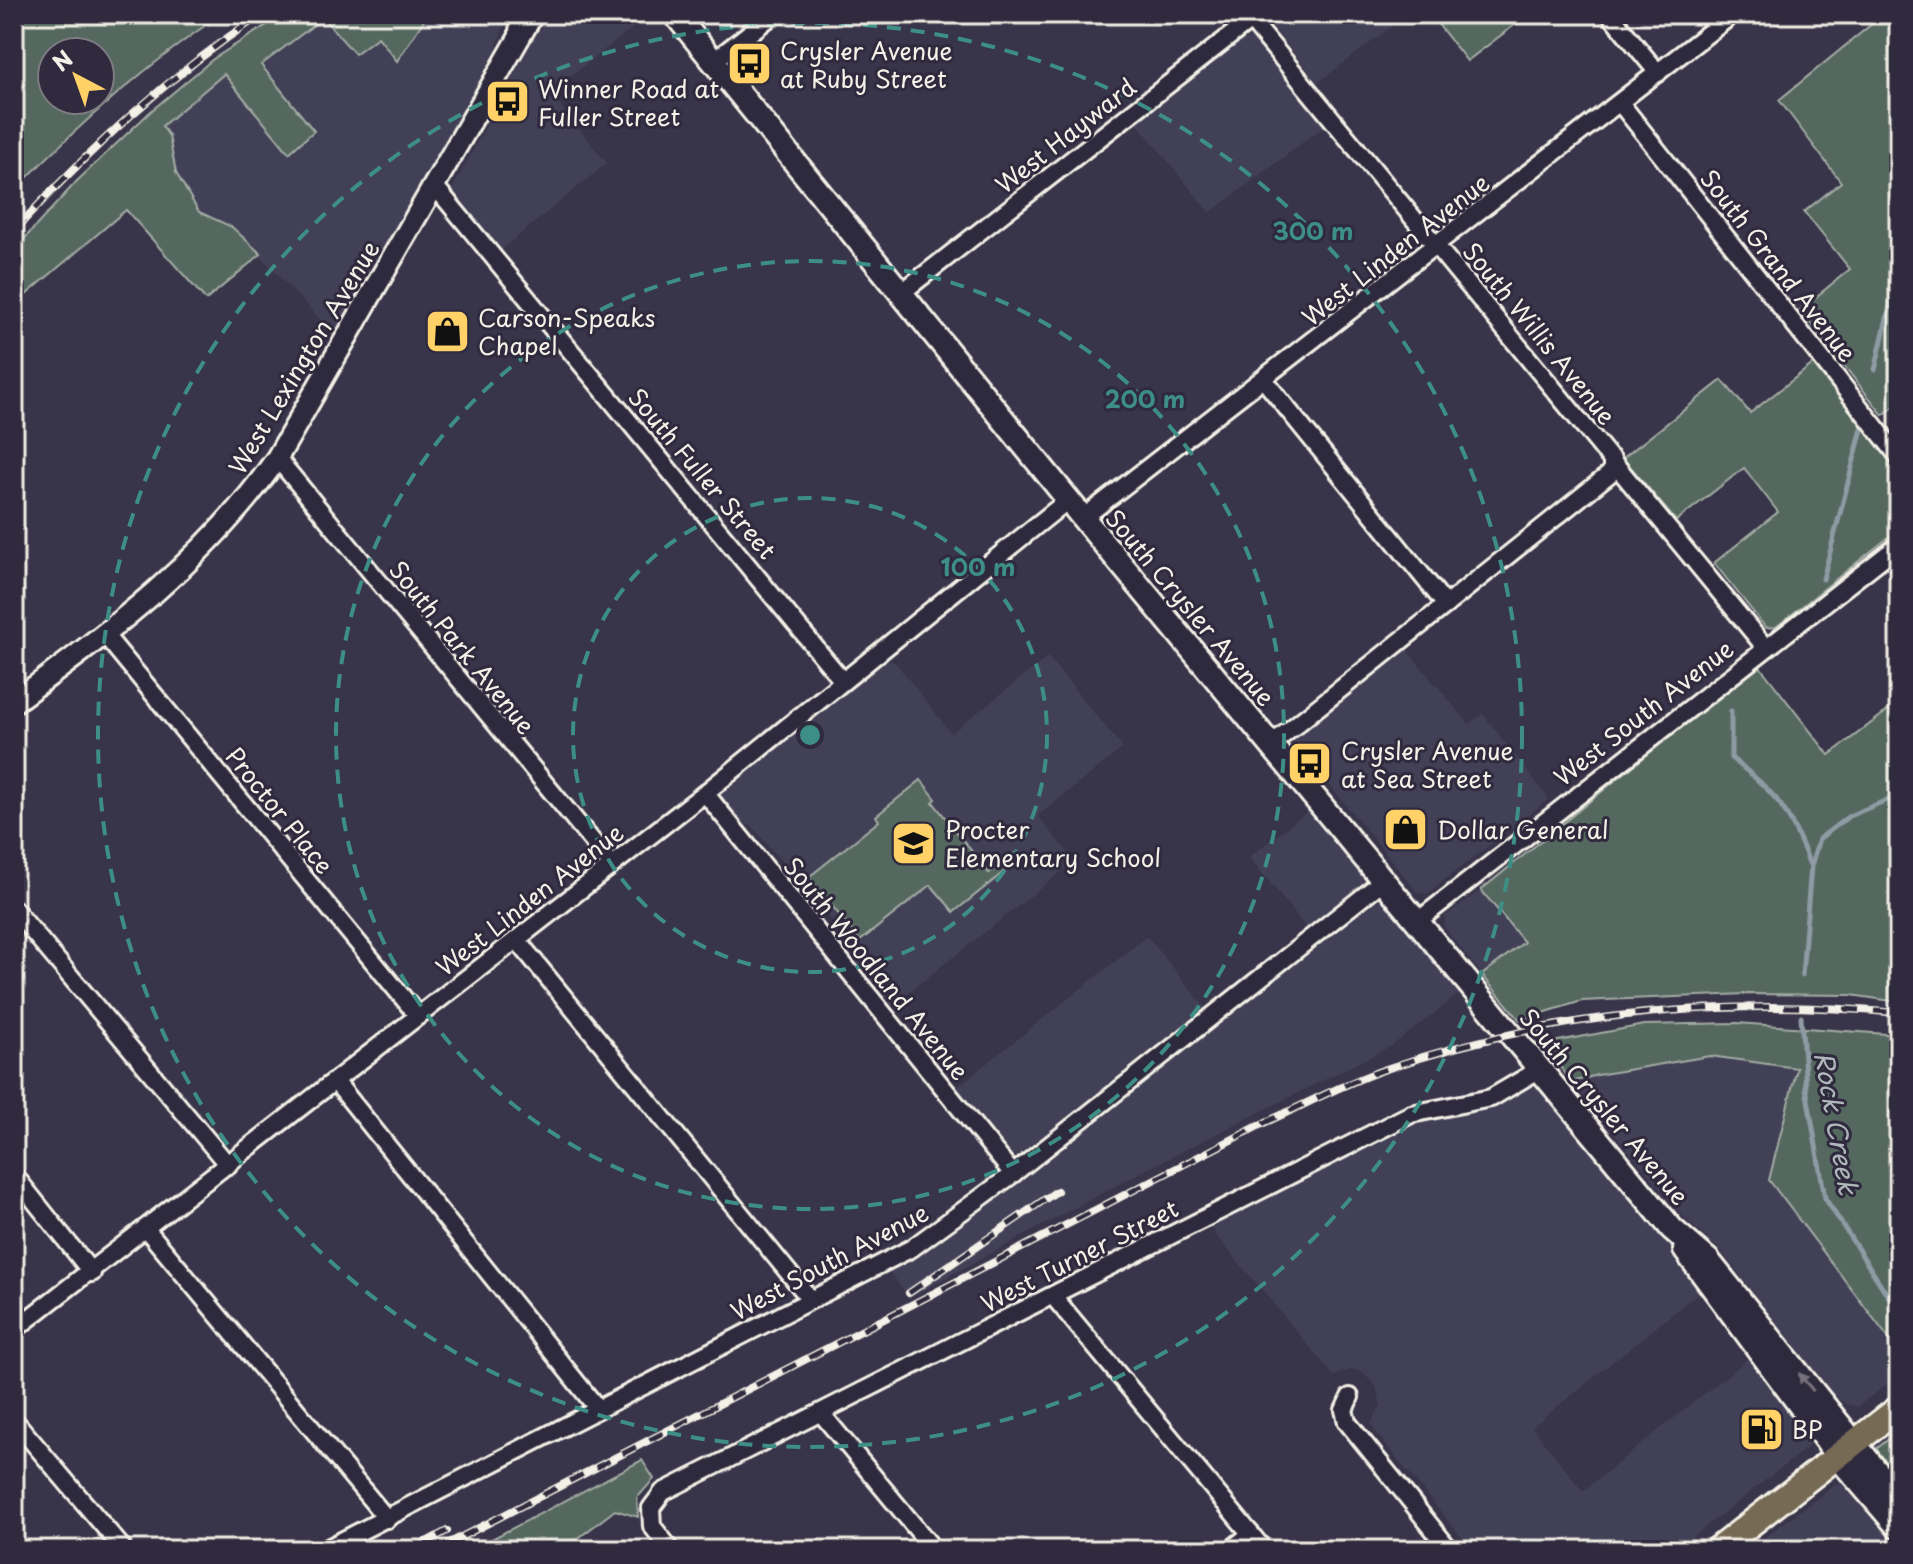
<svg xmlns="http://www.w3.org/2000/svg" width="1913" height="1564" viewBox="0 0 1913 1564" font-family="'Playpen Sans',sans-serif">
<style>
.built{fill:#424057}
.green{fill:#556861;stroke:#a4aca4;stroke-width:2;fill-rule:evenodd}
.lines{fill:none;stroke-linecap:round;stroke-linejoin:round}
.stream{stroke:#8f9ba4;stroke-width:5}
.minor-casing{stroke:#f4f1e8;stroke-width:22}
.tertiary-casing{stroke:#f4f1e8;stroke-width:26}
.secondary-casing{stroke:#f4f1e8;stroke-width:28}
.primary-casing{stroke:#f4f1e8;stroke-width:30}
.minor{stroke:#2f2a3d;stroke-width:16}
.tertiary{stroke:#2f2a3d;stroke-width:20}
.secondary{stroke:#2f2a3d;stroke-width:22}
.primary{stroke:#776a54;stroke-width:24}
.rail-casing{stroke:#f4f1e8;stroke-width:8}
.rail{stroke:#2f2a3d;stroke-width:5;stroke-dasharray:15;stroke-linecap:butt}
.oneway{fill:#747079}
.ring{fill:none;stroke:#3d8f86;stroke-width:4;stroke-dasharray:14 10}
.labels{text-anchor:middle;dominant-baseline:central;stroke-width:6;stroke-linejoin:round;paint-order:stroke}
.poi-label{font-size:24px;fill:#f4f1e8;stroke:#2f2a3d;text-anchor:start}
.street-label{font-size:24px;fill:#f4f1e8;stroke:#2f2a3d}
.water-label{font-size:26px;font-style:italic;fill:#b1b8bb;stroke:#2f2a3d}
.centre{fill:#3d8f86;stroke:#2f2a3d;stroke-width:4}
.ring-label{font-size:24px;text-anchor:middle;font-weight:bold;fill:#3d8f86;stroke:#2f2a3d;stroke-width:6;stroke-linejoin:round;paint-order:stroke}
</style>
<rect width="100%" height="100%" fill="#383449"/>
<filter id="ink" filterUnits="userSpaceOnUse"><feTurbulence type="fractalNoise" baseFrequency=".0125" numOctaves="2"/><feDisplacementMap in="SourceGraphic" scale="16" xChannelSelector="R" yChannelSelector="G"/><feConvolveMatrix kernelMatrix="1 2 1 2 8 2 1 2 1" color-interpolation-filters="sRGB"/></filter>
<g filter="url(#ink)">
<!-- built -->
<g class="built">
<path d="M 428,14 L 509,14 L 495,51 L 337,337 L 232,227 L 199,212 L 176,173 L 169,136 L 162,126 L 224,74 L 314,131 L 260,66 L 323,17 L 355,53 L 378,37 L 397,61 Z"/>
<path d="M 550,14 L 648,16 L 549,93 L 607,163 L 500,251 L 456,196 L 453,187 L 533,40 Z"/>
<path d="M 1273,14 L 1408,14 L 1318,83 L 1271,25 Z"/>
<path d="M 1251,38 L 1260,41 L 1326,125 L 1210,213 L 1135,121 L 1240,40 Z"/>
<path d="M 1405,648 L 1469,724 L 1483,714 L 1549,799 L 1427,894 L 1417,892 L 1292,739 Z"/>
<path d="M 1048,657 L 1123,748 L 1038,816 L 1075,861 L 890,1007 L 857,964 L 852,945 L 752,826 L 740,821 L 719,797 L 722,789 L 887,660 L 895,662 L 951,733 Z"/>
<path d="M 1309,810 L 1363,877 L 1363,885 L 1307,929 L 1249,857 Z"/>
<path d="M 1481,890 L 1524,942 L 1482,975 L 1444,927 L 1445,916 Z"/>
<path d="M 1379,899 L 1391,903 L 1463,991 L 1393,1045 L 1141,1172 L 909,1298 L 888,1270 L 952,1231 Z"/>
<path d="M 1147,936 L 1205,1007 L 1020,1154 L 1012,1155 L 957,1087 Z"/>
<path d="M 1710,1056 L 1797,1068 L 1769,1180 L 1899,1352 L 1899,1375 L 1857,1407 L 1845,1404 L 1830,1392 L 1721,1251 L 1685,1219 L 1572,1082 L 1596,1075 Z"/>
<path d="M 1533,1087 L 1543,1090 L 1678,1251 L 1703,1289 L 1532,1427 L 1583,1491 L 1751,1356 L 1810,1433 L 1808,1447 L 1676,1550 L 1472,1550 L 1376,1433 L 1371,1423 L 1381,1405 L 1376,1387 L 1365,1374 L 1352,1369 L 1334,1376 L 1214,1233 L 1214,1224 L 1334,1161 L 1427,1118 L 1478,1107 Z"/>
<path d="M 1845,1481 L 1899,1536 L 1899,1550 L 1748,1550 L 1833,1486 Z"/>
</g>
<!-- green -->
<g class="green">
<path d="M 14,14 L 222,14 C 146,65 78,125 14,191 ZM 52,52 L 100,52 L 100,100 L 52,100 Z"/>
<path d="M 284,14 L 428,14 L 397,61 L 378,37 L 355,54 L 323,18 L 261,65 L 314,131 L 289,153 L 224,74 L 162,126 L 169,136 L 176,173 L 199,212 L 232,227 L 261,254 L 206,300 L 126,210 L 14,305 L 14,250 L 77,181 L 151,111 L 213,59 Z"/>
<path d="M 1430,14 L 1529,14 L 1467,61 Z"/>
<path d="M 1884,14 L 1899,14 L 1899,403 L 1883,415 L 1800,310 L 1850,269 L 1804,212 L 1841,182 L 1779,100 Z"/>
<path d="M 1813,364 L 1899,466 L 1899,529 L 1776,627 L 1766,628 L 1714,563 L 1778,512 L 1744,468 L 1676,521 L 1623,458 L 1722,380 L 1750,413 Z"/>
<path d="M 1758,664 L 1829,755 L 1899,702 L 1899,1002 L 1851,995 L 1746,994 L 1582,1001 L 1520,1020 L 1482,975 L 1524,942 L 1481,890 Z"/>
<path d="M 921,780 L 936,799 L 933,802 L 989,873 L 1015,853 L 1020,859 L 954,912 L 931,885 L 860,941 L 809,877 L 879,821 L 876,816 Z"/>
<path d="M 1737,1023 L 1899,1035 L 1899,1352 L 1769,1180 L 1797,1068 L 1710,1056 L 1597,1075 L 1572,1082 L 1542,1044 L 1644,1025 Z"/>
<path d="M 1899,1431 L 1899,1478 L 1876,1449 Z"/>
<path d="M 642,1460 L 654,1479 L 637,1498 L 638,1517 L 615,1510 L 563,1550 L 471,1550 Z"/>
</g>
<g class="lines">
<!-- stream -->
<g class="stream">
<path d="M 1875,370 L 1899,266"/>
<path d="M 1823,579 L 1864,421"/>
<path d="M 1731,711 L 1731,758 C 1779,795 1788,809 1810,865"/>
<path d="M 1802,975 L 1811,866 L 1819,839 L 1849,816 L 1899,795"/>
<path d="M 1801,1017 L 1806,1088 L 1825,1198 L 1899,1313"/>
</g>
<defs>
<g id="minor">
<path d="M 1246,14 L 1765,647"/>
<path d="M 1610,14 L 1658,73"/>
<path d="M 715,60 L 774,14"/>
<path d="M 1621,104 L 1899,457"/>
<path d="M 434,185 L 842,680"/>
<path d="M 901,293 L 1257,15"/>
<path d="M 1264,380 L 1446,605"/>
<path d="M 277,458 L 612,865"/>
<path d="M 1083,518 L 1733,14"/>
<path d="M 105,635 L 418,1016"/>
<path d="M 1272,744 L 1612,472 L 1612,459"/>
<path d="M 705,793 L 1013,1174"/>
<path d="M 14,909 L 228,1165"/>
<path d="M 1419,920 L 1899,545"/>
<path d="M 517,940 L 811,1300"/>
<path d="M 335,1081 L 598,1409"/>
<path d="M 14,1175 L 92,1273"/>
<path d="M 147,1230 L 387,1519"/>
<path d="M 1053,1296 L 1264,1550"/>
<path d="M 14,1330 L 705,793 L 1068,500"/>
<path d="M 1350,1397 L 1344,1410 L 1347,1422 L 1450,1550"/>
<path d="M 821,1413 L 934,1550"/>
<path d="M 14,1420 L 124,1550"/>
<path d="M 324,1550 L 912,1248 L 1013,1174 L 1384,880"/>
<path d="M 671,1550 L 652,1526 L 651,1508 L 663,1492 L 1411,1114 L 1491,1098 L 1540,1069"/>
<path d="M 1230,1550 L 1251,1534"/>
</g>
<path id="tertiary" d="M 14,702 C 112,630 207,559 277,458 L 531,17"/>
<g id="secondary">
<path d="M 675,14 L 1083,518 L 1672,1229 L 1708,1260 L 1899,1499"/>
<path d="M 521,31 L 524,14"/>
<path d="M 1685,1250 L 1838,1457 L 1899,1528"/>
</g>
<path id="primary" d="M 1717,1550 L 1899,1408"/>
</defs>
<!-- minor casing -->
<use href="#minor" class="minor-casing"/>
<!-- tertiary casing -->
<use href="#tertiary" class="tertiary-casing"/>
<!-- secondary casing -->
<use href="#secondary" class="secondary-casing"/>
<!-- primary casing -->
<use href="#primary" class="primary-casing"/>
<!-- minor -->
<use href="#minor" class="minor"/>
<!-- tertiary -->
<use href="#tertiary" class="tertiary"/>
<!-- secondary -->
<use href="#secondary" class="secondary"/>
<!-- primary -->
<use href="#primary" class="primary"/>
<defs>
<g id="rail">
<path d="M 14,231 C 90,149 168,76 262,14"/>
<path d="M 909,1293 L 1057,1191"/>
<path d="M 411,1550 L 447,1531"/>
<path d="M 436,1550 L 1266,1122 C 1304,1105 1343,1084 1383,1070 C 1550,1012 1724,997 1899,1013"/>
</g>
</defs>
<!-- rail casing -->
<use href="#rail" class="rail-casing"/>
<!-- rail -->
<use href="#rail" class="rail"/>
</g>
<!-- one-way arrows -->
<defs><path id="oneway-solid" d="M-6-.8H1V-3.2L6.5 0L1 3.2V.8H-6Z" transform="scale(2)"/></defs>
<use class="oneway" href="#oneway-solid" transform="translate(1806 1382) rotate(-129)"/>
</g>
<!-- distance rings -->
<g class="ring">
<circle cx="810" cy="735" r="237"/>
<circle cx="810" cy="735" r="474"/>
<circle cx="810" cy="735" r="712"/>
</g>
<!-- icons -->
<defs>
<symbol id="bus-square" viewBox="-11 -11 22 22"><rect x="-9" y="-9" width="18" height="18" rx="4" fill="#ffd166" stroke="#2f2a3d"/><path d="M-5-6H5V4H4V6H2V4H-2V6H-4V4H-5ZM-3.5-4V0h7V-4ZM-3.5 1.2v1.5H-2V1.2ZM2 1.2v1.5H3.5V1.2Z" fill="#111"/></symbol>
<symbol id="shop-square" viewBox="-11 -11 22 22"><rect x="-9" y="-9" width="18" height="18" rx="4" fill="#ffd166" stroke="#2f2a3d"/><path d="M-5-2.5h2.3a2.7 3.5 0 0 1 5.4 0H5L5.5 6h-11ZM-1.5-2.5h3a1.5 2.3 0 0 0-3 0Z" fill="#111"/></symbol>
<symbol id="school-square" viewBox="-11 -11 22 22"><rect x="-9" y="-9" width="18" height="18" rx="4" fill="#ffd166" stroke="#2f2a3d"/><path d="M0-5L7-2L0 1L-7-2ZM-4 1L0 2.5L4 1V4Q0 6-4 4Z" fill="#111"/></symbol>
<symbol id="fuel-square" viewBox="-11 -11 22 22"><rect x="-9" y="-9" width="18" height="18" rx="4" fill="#ffd166" stroke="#2f2a3d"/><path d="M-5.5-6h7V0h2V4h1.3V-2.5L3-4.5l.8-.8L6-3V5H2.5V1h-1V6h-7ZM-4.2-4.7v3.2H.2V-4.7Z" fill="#111"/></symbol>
</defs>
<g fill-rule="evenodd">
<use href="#bus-square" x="724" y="38" width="51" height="51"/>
<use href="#bus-square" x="482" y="76" width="51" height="51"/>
<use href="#shop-square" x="422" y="306" width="51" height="51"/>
<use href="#bus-square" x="1284" y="738" width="51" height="51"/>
<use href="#shop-square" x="1380" y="804" width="51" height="51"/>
<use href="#school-square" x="888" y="818" width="51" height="51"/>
<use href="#fuel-square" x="1736" y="1404" width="51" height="51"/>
</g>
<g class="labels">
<!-- poi labels -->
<g class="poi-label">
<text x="780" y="50">Crysler Avenue<tspan x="780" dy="28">at Ruby Street</tspan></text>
<text x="538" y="88">Winner Road at<tspan x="538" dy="28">Fuller Street</tspan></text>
<text x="478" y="317">Carson-Speaks<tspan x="478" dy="28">Chapel</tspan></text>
<text x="1341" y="750">Crysler Avenue<tspan x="1341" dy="28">at Sea Street</tspan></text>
<text x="945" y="829">Procter<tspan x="945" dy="28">Elementary School</tspan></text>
<text x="1437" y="829">Dollar General</text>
<text x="1792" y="1429">BP</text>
</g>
<!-- street labels -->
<g class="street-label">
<text transform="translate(1065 135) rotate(-38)">West Hayward</text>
<text transform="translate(1395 249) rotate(-38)">West Linden Avenue</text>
<text transform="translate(1779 265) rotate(52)">South Grand Avenue</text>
<text transform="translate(1540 333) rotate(51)">South Willis Avenue</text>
<text transform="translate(303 357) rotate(-59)">West Lexington Avenue</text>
<text transform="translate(703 473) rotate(50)">South Fuller Street</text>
<text transform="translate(1191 607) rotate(50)">South Crysler Avenue</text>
<text transform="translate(463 647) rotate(51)">South Park Avenue</text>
<text transform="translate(1643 712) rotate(-38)">West South Avenue</text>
<text transform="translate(280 810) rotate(51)">Proctor Place</text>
<text transform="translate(529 899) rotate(-38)">West Linden Avenue</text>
<text transform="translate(877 968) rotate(51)">South Woodland Avenue</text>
<text transform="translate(1605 1106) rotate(50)">South Crysler Avenue</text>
<text transform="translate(1079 1255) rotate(-27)">West Turner Street</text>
<text transform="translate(829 1261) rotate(-28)">West South Avenue</text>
</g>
<!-- water labels -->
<g class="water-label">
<text transform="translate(1837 1123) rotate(80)">Rock Creek</text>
</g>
</g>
<circle cx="810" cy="735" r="12" class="centre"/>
<g class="ring-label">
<text x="1313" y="240">300 m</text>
<text x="1145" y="408">200 m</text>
<text x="978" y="576">100 m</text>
</g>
<!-- margin -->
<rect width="1913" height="1564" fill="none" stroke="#2f2a3d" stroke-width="48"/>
<rect x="24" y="24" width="1865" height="1516" fill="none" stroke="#f4f1e8" stroke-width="3" filter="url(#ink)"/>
<!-- north arrow -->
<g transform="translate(76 76) rotate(319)"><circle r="38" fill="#2f2a3d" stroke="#7e7a81" stroke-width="2"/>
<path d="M0-6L14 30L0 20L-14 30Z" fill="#ffd166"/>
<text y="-12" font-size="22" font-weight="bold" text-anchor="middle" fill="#f4f1e8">N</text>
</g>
</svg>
